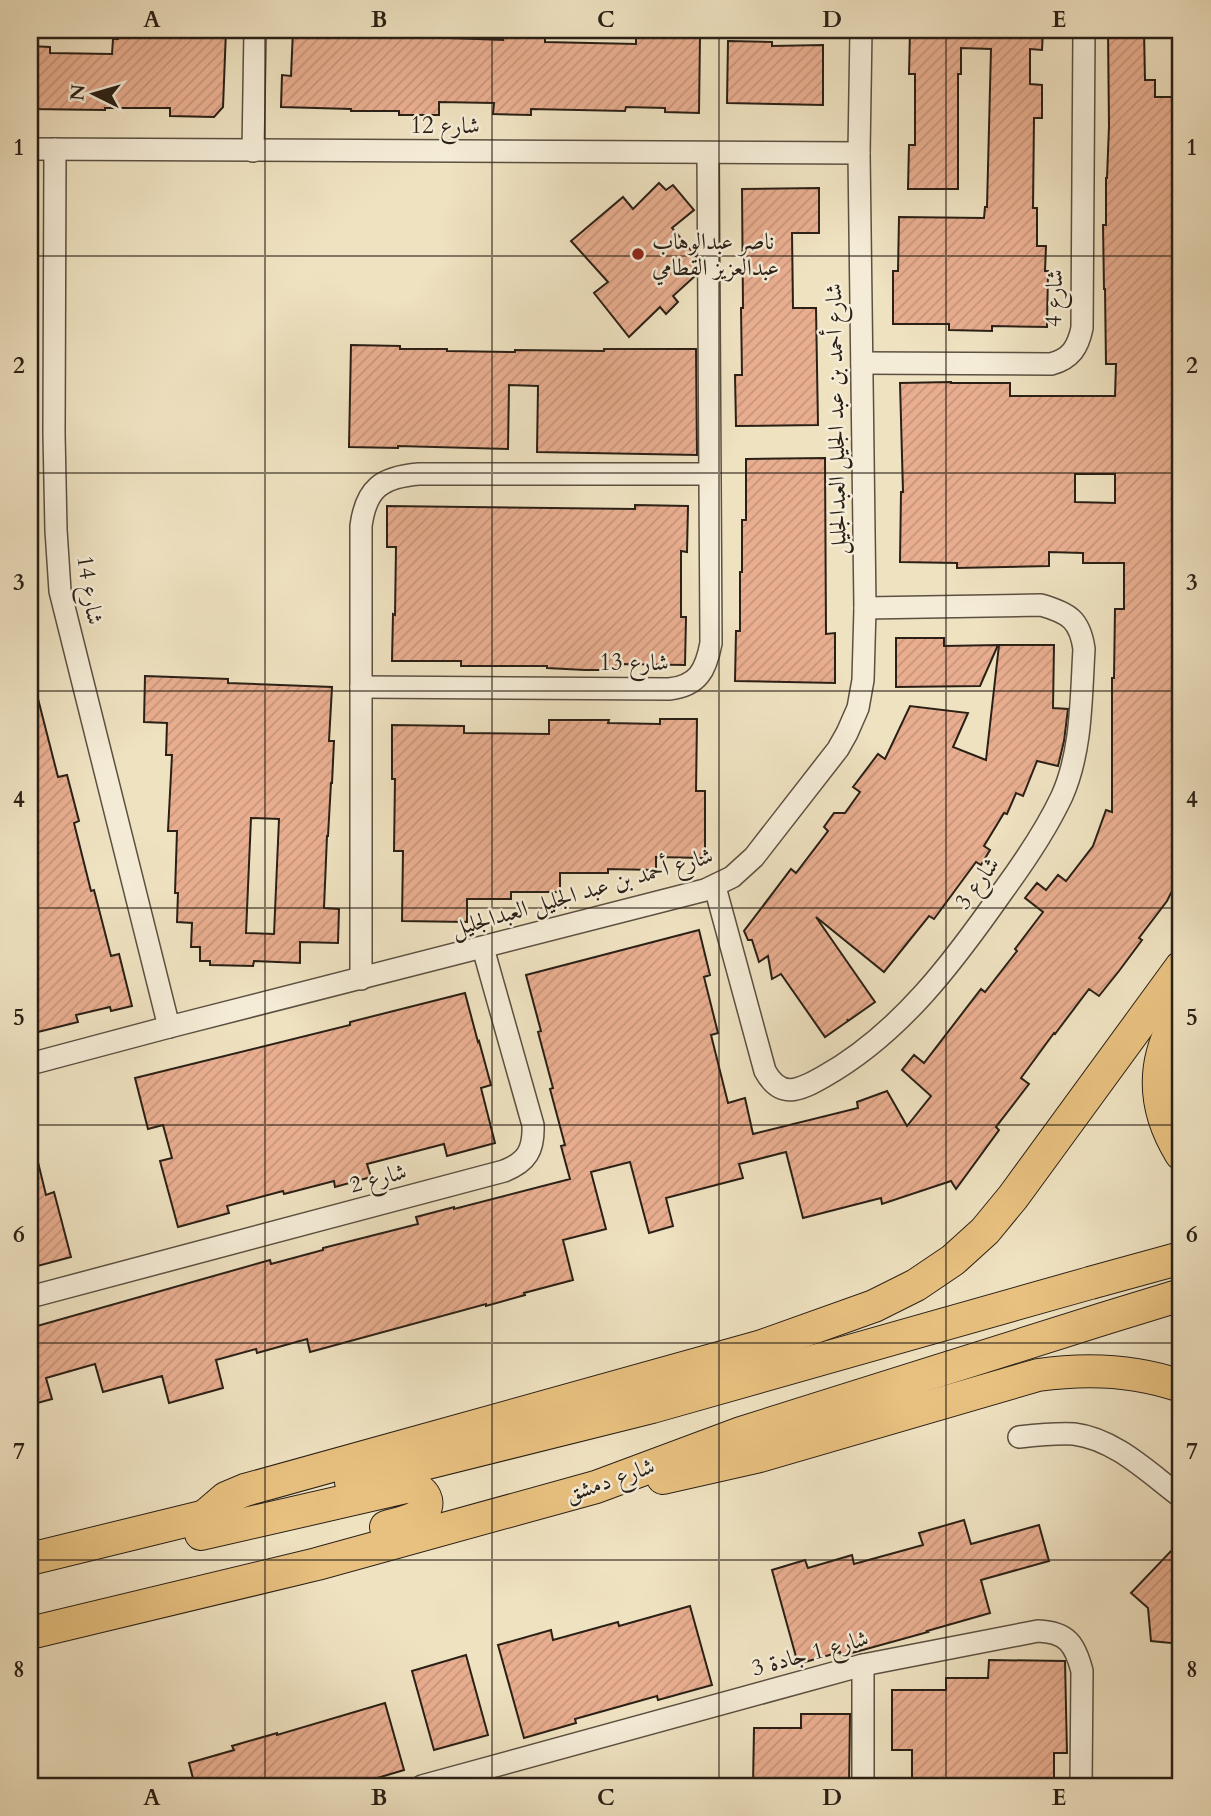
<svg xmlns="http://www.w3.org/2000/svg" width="1211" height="1816" viewBox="0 0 1211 1816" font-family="Cardo,Amiri,serif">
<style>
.building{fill:url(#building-hatch);stroke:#2a2016;stroke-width:2;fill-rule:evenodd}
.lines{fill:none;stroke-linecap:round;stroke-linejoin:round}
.street-casing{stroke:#5b5041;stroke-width:24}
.primary-casing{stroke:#2a2016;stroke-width:34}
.street{stroke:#f5ecd7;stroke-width:21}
.primary{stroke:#e8c180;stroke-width:32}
.primary-bridge-casing{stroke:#2a2016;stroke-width:34;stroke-linecap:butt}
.primary-bridge{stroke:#e8c180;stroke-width:32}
.grid{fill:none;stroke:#2a2016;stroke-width:2;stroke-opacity:0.55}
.poi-dot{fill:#8f2418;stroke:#f5ecd7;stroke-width:2.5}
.labels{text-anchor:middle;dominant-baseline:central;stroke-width:5;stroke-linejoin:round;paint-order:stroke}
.street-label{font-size:23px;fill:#2a2016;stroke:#f5ecd7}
.poi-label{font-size:23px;fill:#2a2016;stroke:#f5ecd7;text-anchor:start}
.neatline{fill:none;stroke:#2a2016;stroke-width:2.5}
.grid-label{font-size:23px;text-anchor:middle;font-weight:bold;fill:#2a2016}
</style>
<defs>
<pattern id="building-hatch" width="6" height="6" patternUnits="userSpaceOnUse" patternTransform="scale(1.75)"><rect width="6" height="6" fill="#e9ae90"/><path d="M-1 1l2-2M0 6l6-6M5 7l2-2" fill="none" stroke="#c8957b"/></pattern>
</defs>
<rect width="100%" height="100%" fill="#efe2c1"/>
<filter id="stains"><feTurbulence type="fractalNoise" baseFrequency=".00286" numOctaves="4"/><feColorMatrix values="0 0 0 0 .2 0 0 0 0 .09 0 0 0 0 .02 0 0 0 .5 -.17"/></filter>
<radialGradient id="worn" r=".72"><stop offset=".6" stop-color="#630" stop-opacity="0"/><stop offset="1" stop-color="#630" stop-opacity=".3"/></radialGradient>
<!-- building -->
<g class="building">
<path d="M 118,30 L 226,30 L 223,107 L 214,117 L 170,116 L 170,108 L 105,108 L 105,110 L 30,109 L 30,46 L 50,47 L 50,53 L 112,54 L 113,39 L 118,39 Z"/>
<path d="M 293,30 L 394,30 L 394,36 L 503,40 L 503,30 L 545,30 L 545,42 L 636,44 L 636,36 L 700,36 L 699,113 L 665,112 L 665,108 L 626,107 L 625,111 L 531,109 L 531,115 L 493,114 L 494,103 L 439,102 L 439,115 L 399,115 L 399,111 L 351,111 L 351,109 L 281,107 L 282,75 L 291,76 Z"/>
<path d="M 1043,30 L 1042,50 L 1030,49 L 1030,84 L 1042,85 L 1042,118 L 1034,118 L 1033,208 L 1037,208 L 1037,246 L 1046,246 L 1045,271 L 1048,271 L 1047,327 L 992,326 L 992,331 L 949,330 L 949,324 L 893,324 L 893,271 L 898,271 L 899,217 L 984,218 L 985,207 L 987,207 L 991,49 L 961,48 L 961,74 L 958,74 L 958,189 L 908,189 L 909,145 L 915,145 L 915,74 L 909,74 L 910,31 Z"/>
<path d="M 1108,30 L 1144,30 L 1145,80 L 1155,80 L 1155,97 L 1181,97 L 1181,361 L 1175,361 L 1174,435 L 1176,435 L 1176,491 L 1181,491 L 1181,873 L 1167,901 L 1139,938 L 1142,940 L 1119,971 L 1099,996 L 1089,989 L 1055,1034 L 1054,1033 L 1021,1078 L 1029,1084 L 996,1127 L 999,1130 L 956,1189 L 951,1181 L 882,1204 L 881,1198 L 803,1218 L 786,1152 L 739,1164 L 743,1178 L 666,1198 L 673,1226 L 649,1233 L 630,1162 L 591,1172 L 606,1229 L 563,1240 L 573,1280 L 524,1293 L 525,1295 L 486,1306 L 486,1304 L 310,1352 L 307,1339 L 257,1353 L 256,1349 L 216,1360 L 223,1388 L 169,1403 L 162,1376 L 103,1392 L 95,1364 L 46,1378 L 52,1399 L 30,1405 L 30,1328 L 270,1260 L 271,1264 L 323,1250 L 323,1248 L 418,1224 L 416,1217 L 454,1207 L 454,1209 L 570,1179 L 561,1146 L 565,1145 L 550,1089 L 553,1088 L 538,1032 L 541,1031 L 526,975 L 699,930 L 710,975 L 704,977 L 718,1033 L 711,1035 L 728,1103 L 745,1098 L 753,1134 L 858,1108 L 857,1102 L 887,1091 L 907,1126 L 931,1096 L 902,1070 L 914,1055 L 924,1063 L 981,989 L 985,992 L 1017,951 L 1015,949 L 1043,912 L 1025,898 L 1037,883 L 1046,890 L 1058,875 L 1066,881 L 1093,846 L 1106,810 L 1112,812 L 1112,678 L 1114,678 L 1115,609 L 1124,609 L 1124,563 L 1083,563 L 1083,553 L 1049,552 L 1049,566 L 957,568 L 957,563 L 900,562 L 901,492 L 903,492 L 900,383 L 951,382 L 951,383 L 1010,383 L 1010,396 L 1115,396 L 1116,364 L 1106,364 L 1105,289 L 1104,289 L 1103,225 L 1106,225 L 1106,178 L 1107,178 L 1109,126 ZM 1075,474 L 1115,474 L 1115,503 L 1075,502 Z"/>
<path d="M 728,41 L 772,42 L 772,46 L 823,45 L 823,105 L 727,103 Z"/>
<path d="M 659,183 L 666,190 L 673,185 L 694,210 L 672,228 L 696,256 L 696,275 L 673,296 L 678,302 L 666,314 L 660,307 L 629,337 L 594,293 L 608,282 L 571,241 L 623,197 L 633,209 Z"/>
<path d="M 819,188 L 819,233 L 792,233 L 793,308 L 816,308 L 818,425 L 736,426 L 735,375 L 742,375 L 741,308 L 743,308 L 742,189 Z"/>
<path d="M 351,345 L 400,346 L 400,349 L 447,349 L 447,351 L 515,352 L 515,350 L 604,351 L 604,349 L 696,349 L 697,455 L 537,452 L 538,386 L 509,385 L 508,449 L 398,446 L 398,448 L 349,447 Z"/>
<path d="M 825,458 L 826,634 L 835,633 L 835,683 L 735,681 L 736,631 L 740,631 L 740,572 L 742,572 L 742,520 L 746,520 L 746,459 Z"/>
<path d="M 635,505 L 688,506 L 687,552 L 681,551 L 681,617 L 686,617 L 685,665 L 620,664 L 620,670 L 585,670 L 547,668 L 547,666 L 461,666 L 461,661 L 392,661 L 393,614 L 395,615 L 396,547 L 387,547 L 387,506 L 635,509 Z"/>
<path d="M 896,638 L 944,638 L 944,646 L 998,645 L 980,686 L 896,687 Z"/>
<path d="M 999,645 L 1054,645 L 1053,708 L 1068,709 L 1064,741 L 1058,766 L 1037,761 L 1023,796 L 1016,793 L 1007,814 L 1004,813 L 984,846 L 990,850 L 981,865 L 976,862 L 934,919 L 929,916 L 884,972 L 816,917 L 875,1002 L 848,1021 L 847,1019 L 848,1021 L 825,1037 L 781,974 L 772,979 L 768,956 L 759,962 L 752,940 L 748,940 L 744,931 L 791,869 L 796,873 L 828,831 L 824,827 L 834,813 L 845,813 L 860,792 L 853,787 L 878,754 L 885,759 L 910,706 L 968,713 L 953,747 L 986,760 Z"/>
<path d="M 145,676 L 228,679 L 228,683 L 332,687 L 329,741 L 334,741 L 332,783 L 331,783 L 328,836 L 327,836 L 324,908 L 339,909 L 338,943 L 300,942 L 300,963 L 254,961 L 253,966 L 210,965 L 210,961 L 200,961 L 200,947 L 191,947 L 192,923 L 177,922 L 178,893 L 175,893 L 177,831 L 168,831 L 172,755 L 166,755 L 167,723 L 144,722 ZM 251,818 L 279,819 L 274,934 L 246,933 Z"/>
<path d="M 30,687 L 35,687 L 58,777 L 67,775 L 79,821 L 74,823 L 91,891 L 94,890 L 111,956 L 119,954 L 132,1006 L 111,1011 L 110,1007 L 76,1015 L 78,1022 L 30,1034 Z"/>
<path d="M 660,719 L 697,719 L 696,791 L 705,791 L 705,858 L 656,857 L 656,870 L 608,869 L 608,873 L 560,873 L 560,892 L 511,892 L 511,899 L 467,899 L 467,922 L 402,921 L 403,851 L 394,851 L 395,779 L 392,779 L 392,725 L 464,726 L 464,733 L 549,734 L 549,720 L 609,720 L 608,723 L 660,724 Z"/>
<path d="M 465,993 L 478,1042 L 479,1041 L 491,1085 L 481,1088 L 495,1143 L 447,1156 L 444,1144 L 367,1164 L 371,1177 L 335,1187 L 334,1181 L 284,1194 L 283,1191 L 227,1206 L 229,1213 L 178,1227 L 160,1161 L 172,1158 L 163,1125 L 148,1129 L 135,1078 L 350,1025 L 350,1022 Z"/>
<path d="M 35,1150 L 46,1195 L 54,1192 L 71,1257 L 30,1268 L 30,1151 Z"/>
<path d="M 964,1520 L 971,1544 L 1039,1525 L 1049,1561 L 981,1580 L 990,1613 L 927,1631 L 928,1632 L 841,1656 L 840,1652 L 798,1664 L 772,1570 L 805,1560 L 808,1568 L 852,1555 L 854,1564 L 923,1545 L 919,1533 Z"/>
<path d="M 1171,1551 L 1181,1559 L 1181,1644 L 1151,1641 L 1148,1608 L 1131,1593 Z"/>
<path d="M 690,1606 L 712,1685 L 658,1700 L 657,1696 L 575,1719 L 576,1723 L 524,1738 L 498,1645 L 551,1630 L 553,1640 L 618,1622 L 619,1626 Z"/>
<path d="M 466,1655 L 488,1735 L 434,1750 L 412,1671 Z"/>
<path d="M 989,1660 L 1065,1661 L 1067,1753 L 1054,1753 L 1054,1786 L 912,1786 L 912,1750 L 892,1750 L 892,1690 L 946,1690 L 946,1678 L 988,1678 Z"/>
<path d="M 385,1703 L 404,1770 L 354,1785 L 353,1783 L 341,1786 L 195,1786 L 189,1763 L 234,1750 L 232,1746 L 277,1733 L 277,1735 Z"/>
<path d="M 801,1714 L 850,1714 L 849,1786 L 753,1786 L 754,1728 L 801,1728 Z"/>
</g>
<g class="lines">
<defs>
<g id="street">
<path d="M 30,149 L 859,153"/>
<path d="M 55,149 L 54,434 L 56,530 L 60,591 L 169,1027"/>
<path d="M 253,151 L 255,30"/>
<path d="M 862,363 L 1051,364 C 1071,359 1078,347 1082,328 L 1084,30"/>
<path d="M 361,687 L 669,689 C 698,686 706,670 711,643 L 708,153"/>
<path d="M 715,887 L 765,1071 C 781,1100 800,1090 823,1077 C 900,1034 954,961 1003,891 C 1025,861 1046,830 1062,796 C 1082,751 1081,698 1084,649 C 1080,620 1069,613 1041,605 L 865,608"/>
<path d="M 361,979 L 361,526 C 366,488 382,477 419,474 L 709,474"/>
<path d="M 30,1064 L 169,1027 L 705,890 L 732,877 L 754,857 L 838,749 L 847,733 L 858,708 L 863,680 L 865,608 L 859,153 L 861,30"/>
<path d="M 30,1297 L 504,1171 C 527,1162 534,1150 533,1125 L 483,948"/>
<path d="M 1019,1437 C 1037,1435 1056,1433 1074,1434 C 1115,1439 1149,1473 1181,1497"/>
<path d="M 422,1786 L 863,1665 L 1038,1631 C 1067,1632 1075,1644 1082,1671 L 1081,1786"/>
<path d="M 863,1786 L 863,1665"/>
</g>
<g id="primary">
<path d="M 1181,1012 C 1151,1060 1152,1107 1181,1154"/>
<path d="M 663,1478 L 756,1457 L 1038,1375 C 1086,1368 1135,1370 1181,1386"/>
<path d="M 351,1482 L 652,1407 L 1090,1283"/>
<path d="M 205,1516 L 226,1498 L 245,1490 L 759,1347 L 874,1306 L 916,1285 L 953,1260 L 985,1231 L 1013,1197 L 1181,967"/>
<path d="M 201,1534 L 406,1487 C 424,1486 435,1506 418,1516 C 409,1522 396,1524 386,1527"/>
<path d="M 30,1559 L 226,1511"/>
<path d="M 30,1633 L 317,1564 L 596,1487 L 741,1433 L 1106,1318 L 1181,1295"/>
</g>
</defs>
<!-- street casing -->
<use href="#street" class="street-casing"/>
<!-- primary casing -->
<use href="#primary" class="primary-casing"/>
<!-- street -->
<use href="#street" class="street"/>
<!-- primary -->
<use href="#primary" class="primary"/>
<defs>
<path id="primary-bridge" d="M 1090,1283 L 1181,1258"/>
</defs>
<!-- primary-bridge casing -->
<use href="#primary-bridge" class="primary-bridge-casing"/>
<!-- primary-bridge -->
<use href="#primary-bridge" class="primary-bridge"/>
</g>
<!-- grid -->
<path class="grid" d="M 265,30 L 265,1786M 492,30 L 492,1786M 719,30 L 719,1786M 946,30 L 946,1786M 30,256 L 1181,256M 30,473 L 1181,473M 30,691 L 1181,691M 30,908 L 1181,908M 30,1125 L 1181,1125M 30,1343 L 1181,1343M 30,1560 L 1181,1560"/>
<!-- markers -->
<circle class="poi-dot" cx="638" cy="254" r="7"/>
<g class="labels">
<!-- street labels -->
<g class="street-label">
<text x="445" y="125">شارع 12</text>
<text transform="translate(1054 298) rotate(-88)">شارع 4</text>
<text transform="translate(836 419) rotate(-91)">شارع أحمد بن عبد الجليل العبدالجليل</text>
<text transform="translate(90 590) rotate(81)">شارع 14</text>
<text x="634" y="662">شارع 13</text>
<text transform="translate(977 883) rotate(-54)">شارع 3</text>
<text transform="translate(582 892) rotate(-16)">شارع أحمد بن عبد الجليل العبدالجليل</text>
<text transform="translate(378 1178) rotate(-15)">شارع 2</text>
<text transform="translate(610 1480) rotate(-19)">شارع دمشق</text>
<text transform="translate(810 1653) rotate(-15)">شارع 1 جادة 3</text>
</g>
<!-- poi labels -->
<g class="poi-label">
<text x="652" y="241">ناصر عبدالوهاب<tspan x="652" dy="26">عبدالعزيز القطامي</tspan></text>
</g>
</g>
<!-- margin -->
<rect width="1211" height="1816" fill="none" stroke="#efe2c1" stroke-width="77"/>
<!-- north arrow -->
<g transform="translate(94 94) rotate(275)" stroke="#f5ecd7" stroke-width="5" paint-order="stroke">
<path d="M0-5L12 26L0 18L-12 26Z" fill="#2a2016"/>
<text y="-10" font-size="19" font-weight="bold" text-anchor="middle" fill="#2a2016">N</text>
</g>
<rect x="38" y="38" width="1134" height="1740" class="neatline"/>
<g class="grid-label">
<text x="152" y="27">A</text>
<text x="379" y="27">B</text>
<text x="606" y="27">C</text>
<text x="832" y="27">D</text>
<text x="1059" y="27">E</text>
<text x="19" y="155">1</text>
<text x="1192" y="155">1</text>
<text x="19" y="373">2</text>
<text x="1192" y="373">2</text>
<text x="19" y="590">3</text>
<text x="1192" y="590">3</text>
<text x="19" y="807">4</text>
<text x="1192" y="807">4</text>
<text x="19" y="1025">5</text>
<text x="1192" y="1025">5</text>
<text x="19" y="1242">6</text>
<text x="1192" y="1242">6</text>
<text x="19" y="1459">7</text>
<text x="1192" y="1459">7</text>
<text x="19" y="1677">8</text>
<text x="1192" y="1677">8</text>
<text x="152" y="1805">A</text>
<text x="379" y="1805">B</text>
<text x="606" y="1805">C</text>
<text x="832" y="1805">D</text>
<text x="1059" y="1805">E</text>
</g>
<rect width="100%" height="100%" filter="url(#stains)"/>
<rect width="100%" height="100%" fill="url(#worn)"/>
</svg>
